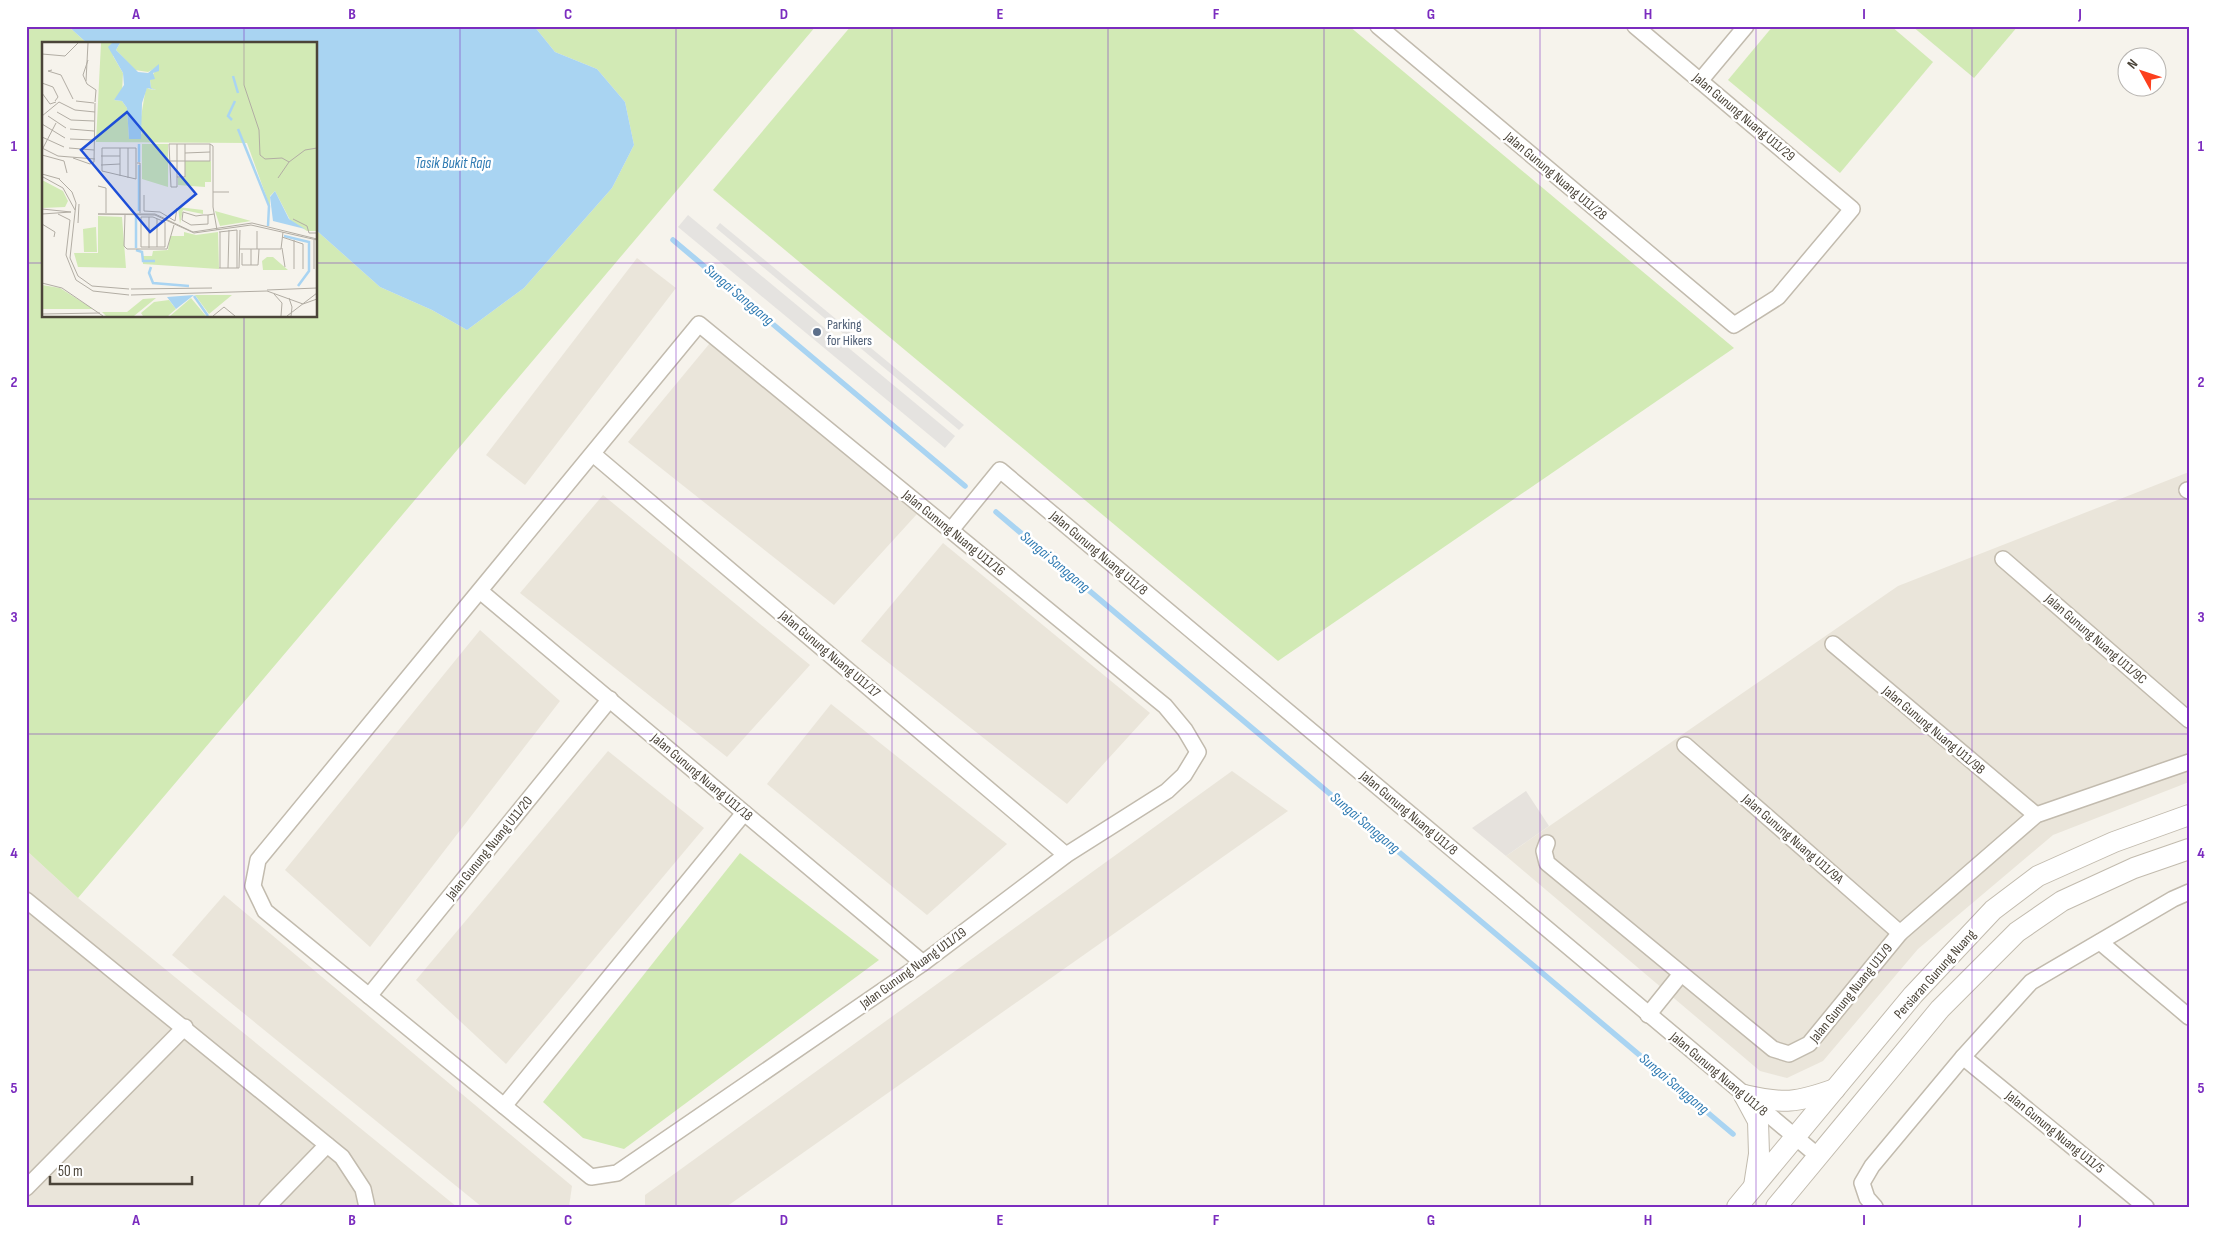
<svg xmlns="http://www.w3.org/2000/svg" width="2215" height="1233" viewBox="0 0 2215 1233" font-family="'Sofia Sans Condensed',sans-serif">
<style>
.residential{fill:#eae5da}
.industrial{fill:#e6e2dd}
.green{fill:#d2eab5}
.parking{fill:#e5e3e0}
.water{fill:#a9d4f2}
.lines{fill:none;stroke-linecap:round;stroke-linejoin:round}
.stream{stroke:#a9d4f2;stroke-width:5.5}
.minor-casing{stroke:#c2bbae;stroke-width:18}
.tertiary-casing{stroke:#c2bbae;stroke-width:22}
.minor{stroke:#fff;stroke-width:15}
.tertiary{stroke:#fff;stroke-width:20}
.grid{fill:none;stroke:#7b2cbf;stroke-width:1;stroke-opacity:0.55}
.service-dot{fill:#5c6f8a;stroke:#fff;stroke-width:2}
.labels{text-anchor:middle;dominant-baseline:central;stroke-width:5;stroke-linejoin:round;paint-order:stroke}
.street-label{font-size:14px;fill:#4b4439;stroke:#fff}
.service-label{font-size:14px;fill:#4e5e75;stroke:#fff;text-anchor:start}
.water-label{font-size:15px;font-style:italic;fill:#2e7ab2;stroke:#fff}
.inset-river{fill:none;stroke:#a9d4f2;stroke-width:2.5}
.inset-road{fill:none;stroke:#b2ada4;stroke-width:1}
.view{fill:#1d4ed8;fill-opacity:0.15;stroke:#1d4ed8;stroke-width:2.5}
.inset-edge{fill:none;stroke:#4b4439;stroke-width:2.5}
.neatline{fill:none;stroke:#7b2cbf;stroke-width:2}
.grid-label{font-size:16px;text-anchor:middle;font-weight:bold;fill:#7b2cbf}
</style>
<rect width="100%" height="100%" fill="#f6f3ec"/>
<!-- residential -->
<g class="residential">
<path d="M 637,258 L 676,288 L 525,485 L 486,455 Z"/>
<path d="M 710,343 L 917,514 L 834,605 L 628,442 Z"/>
<path d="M 2189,472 L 2189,782 L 2053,835 L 1918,949 L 1823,1061 L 1787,1078 L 1760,1071 L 1506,856 L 1898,586 Z"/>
<path d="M 603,495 L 810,665 L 727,757 L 520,593 Z"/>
<path d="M 943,543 L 1150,713 L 1067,804 L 861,641 Z"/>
<path d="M 480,630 L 560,701 L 370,947 L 285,870 Z"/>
<path d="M 831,704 L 1007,844 L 927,915 L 767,784 Z"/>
<path d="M 608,751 L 704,828 L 506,1064 L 416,980 Z"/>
<path d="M 1232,771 L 1288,811 L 726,1207 L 645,1207 L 645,1195 Z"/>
<path d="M 26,850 L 78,898 L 457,1207 L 26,1207 Z"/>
<path d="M 224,895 L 572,1186 L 569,1207 L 482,1207 L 172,955 Z"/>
</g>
<!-- industrial -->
<path class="industrial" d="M 1526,791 L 1549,826 L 1506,856 L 1472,828 Z"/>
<!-- green -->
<g class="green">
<path d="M 26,26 L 68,26 L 88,44 L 44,44 L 44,316 L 316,316 L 316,230 L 380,287 L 432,310 L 467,330 L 524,288 L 612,188 L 634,145 L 625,102 L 597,69 L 555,52 L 534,26 L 816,26 L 78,898 L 26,850 Z"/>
<path d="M 851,26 L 1349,26 L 1734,348 L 1278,661 L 713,190 Z"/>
<path d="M 1773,26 L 1891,26 L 1933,62 L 1840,173 L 1728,80 Z"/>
<path d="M 1912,26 L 2018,26 L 1974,78 Z"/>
<path d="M 740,853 L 879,960 L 624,1149 L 583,1138 L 543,1102 Z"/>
</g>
<!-- parking -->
<g class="parking">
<path d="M 688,215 L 955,436 L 945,448 L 678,227 Z"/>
<path d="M 720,223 L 964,425 L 959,430 L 716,228 Z"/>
</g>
<!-- water -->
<path class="water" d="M 68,26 L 534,26 L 555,52 L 597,69 L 625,102 L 634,145 L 612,188 L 524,288 L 467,330 L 432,310 L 380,287 L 316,230 L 316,44 L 88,44 Z"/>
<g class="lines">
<!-- stream -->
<g class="stream">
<path d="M 673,240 L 965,486"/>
<path d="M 996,512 L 1733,1134"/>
</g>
<defs>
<g id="minor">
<path d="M 1378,26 L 1734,325 L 1778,297 L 1852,209 L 1635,26"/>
<path d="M 1700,81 L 1746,26"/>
<path d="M 699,324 L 1165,706 L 1185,730 L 1198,752 L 1184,775 L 1167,791 L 1066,855 L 923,963 L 617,1173 L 591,1177 L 265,911 L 253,886 L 258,860 Z"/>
<path d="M 593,454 L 1066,855"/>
<path d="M 2187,490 L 2189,491"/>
<path d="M 951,530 L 1000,470 L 1818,1156"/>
<path d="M 2003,559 L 2189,720"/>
<path d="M 480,591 L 923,963"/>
<path d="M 1833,644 L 2036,815"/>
<path d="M 1685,745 L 1900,933"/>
<path d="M 1547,843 L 1544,851 L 1547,863 L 1773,1049 L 1789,1054 L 1809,1044 L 1900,933 L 2036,815 L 2189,762"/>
<path d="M 26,900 L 342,1157 L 363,1189 L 367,1207"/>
<path d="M 2100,942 L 2189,1017"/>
<path d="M 369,996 L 610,699"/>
<path d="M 1648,1015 L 1681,974"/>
<path d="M 1963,1057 L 2146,1207"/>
<path d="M 504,1106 L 744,813"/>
<path d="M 26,1188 L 185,1027"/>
<path d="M 267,1207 L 327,1145"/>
<path d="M 1875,1207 L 1867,1198 L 1862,1183 L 1872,1166 L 1963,1057 L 2031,982 L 2173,899 L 2189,892"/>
</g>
<g id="tertiary">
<path d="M 1744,1095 L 1758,1121 L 1759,1154 L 1754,1186"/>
<path d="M 1744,1095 C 1784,1104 1796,1103 1835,1089"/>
<path d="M 1737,1207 L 1913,995 L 1993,910 L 2038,876 L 2114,842 L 2189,815"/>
<path d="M 1776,1207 L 1940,1009 L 2017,932 L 2062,901 L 2134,868 L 2189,849"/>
</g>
</defs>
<!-- minor casing -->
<use href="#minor" class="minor-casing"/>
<!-- tertiary casing -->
<use href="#tertiary" class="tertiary-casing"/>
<!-- minor -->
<use href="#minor" class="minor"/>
<!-- tertiary -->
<use href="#tertiary" class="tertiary"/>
</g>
<!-- grid -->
<path class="grid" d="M 244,26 L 244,44M 460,26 L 460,1207M 676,26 L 676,1207M 892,26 L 892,1207M 1108,26 L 1108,1207M 1324,26 L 1324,1207M 1540,26 L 1540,1207M 1756,26 L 1756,1207M 1972,26 L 1972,1207M 26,263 L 44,263M 316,263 L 2189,263M 244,316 L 244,1207M 26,499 L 2189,499M 26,734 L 2189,734M 26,970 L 2189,970"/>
<!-- markers -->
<circle class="service-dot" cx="817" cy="332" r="5"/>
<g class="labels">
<!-- street labels -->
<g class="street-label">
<text transform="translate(1744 117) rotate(40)">Jalan Gunung Nuang U11/29</text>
<text transform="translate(1556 176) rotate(40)">Jalan Gunung Nuang U11/28</text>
<text transform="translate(954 533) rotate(39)">Jalan Gunung Nuang U11/16</text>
<text transform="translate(1099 553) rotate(40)">Jalan Gunung Nuang U11/8</text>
<text transform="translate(2096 639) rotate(41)">Jalan Gunung Nuang U11/9C</text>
<text transform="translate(830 654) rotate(40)">Jalan Gunung Nuang U11/17</text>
<text transform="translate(1934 730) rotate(40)">Jalan Gunung Nuang U11/9B</text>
<text transform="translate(702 777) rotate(40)">Jalan Gunung Nuang U11/18</text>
<text transform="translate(1409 813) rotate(40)">Jalan Gunung Nuang U11/8</text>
<text transform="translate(1793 839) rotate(41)">Jalan Gunung Nuang U11/9A</text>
<text transform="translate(489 848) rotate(-51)">Jalan Gunung Nuang U11/20</text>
<text transform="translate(913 968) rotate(-36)">Jalan Gunung Nuang U11/19</text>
<text transform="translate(1935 974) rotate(-48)">Persiaran Gunung Nuang</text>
<text transform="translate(1851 993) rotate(-51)">Jalan Gunung Nuang U11/9</text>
<text transform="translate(1719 1074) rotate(40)">Jalan Gunung Nuang U11/8</text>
<text transform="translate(2055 1132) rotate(39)">Jalan Gunung Nuang U11/5</text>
</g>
<!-- service labels -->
<g class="service-label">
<text x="827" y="324">Parking<tspan x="827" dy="16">for Hikers</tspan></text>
</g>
<!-- water labels -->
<g class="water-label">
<text x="453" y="163">Tasik Bukit Raja</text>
<text transform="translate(739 295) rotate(40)">Sungai Sanggang</text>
<text transform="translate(1055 562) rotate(40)">Sungai Sanggang</text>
<text transform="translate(1365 823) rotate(40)">Sungai Sanggang</text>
<text transform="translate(1674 1084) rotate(40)">Sungai Sanggang</text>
</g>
</g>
<!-- overview -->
<g transform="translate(42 42)">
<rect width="275" height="275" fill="#f6f3ec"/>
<path d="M 59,1 L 70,1 L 71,14 L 81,31 L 80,50 L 72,58 L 80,59 L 85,66 L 87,97 L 100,92 L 98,81 L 103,51 L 105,45 L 107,47 L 114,48 L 109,46 L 108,38 L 113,29 L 117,29 L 117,24 L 106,30 L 93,28 L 74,8 L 78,1 L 275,1 L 275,189 L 265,189 L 248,178 L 233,149 L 228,154 L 228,165 L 205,101 L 54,100 ZM 100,102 L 126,102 L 126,145 L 100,137 ZM 143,119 L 169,119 L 169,140 L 163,140 L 163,145 L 136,143 L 136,136 L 143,136 ZM 0,138 L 21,149 L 26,159 L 23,165 L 0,166 ZM 136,165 L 161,168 L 161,172 L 141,168 L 138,182 ZM 173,169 L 209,179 L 178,184 ZM 56,174 L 80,175 L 84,226 L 36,225 L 32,211 L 56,211 ZM 54,185 L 55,210 L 42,210 L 41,187 ZM 142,190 L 154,193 L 176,190 L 177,227 L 101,222 L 101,214 L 110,214 L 111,209 L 126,208 L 128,194 L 142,194 ZM 225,215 L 231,215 L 246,228 L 221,228 L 220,219 ZM 0,243 L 18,246 L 51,267 L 0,267 ZM 153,253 L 190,253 L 167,272 ZM 114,256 L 92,274 L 64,274 L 60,270 L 85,270 L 101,257 ZM 149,256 L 164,274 L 128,274 ZM 127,258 L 134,267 L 126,274 L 101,274 L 99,271 L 112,260 Z" fill="#d2eab5"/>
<path d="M 70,1 L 78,1 L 74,8 L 96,30 L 106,31 L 117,22 L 117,29 L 111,31 L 113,37 L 108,38 L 109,46 L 114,48 L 105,46 L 100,61 L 99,97 L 87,97 L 85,66 L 80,59 L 72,58 L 82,43 L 81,31 L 66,5 ZM 233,149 L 247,177 L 263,187 L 231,179 L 228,155 ZM 152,253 L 134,267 L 125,255 Z" fill="#a9d4f2"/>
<path class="inset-river" d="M 191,34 L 196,51M 190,78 L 186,74 L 193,59M 196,87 L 227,164 L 226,184M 97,120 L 97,102M 97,169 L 97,123M 94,174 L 94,206M 242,194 L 267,200 L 267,229 L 256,244M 94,208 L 100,210 L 101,219 L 113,219M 109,225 L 107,231 L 111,241 L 147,244M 152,254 L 166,274"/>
<path class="inset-road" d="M 202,1 L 202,43 L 217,88 L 218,113 L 223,117 L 240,116 L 247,120M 0,12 L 23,14 L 36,1M 46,18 L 41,33 L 45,42 L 54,48 L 53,60M 10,28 L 6,29 L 19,33 L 31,57M 44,39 L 46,1M 0,41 L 11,45 L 16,55 L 13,59M 0,51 L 8,62 L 14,60M 34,59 L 52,61M 15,70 L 29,78 L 52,79M 0,74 L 17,60 L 33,68 L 53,70M 6,74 L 24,86M 0,82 L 23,96M 28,87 L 52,89M 0,95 L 22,105M 28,97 L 52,98M 135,102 L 135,145 L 129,145 L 127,102 L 168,102M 168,102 L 171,104 L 171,165 L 175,188M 0,106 L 16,114 L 53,117M 1,106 L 14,81M 27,106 L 52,108M 60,106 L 94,106 L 94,137 L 60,129 ZM 143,111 L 168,110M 0,113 L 22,119 L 25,131M 59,114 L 78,114M 31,116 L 48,122 L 52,120 L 53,61M 127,119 L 168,119 L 168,102M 95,121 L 98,121 L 98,171M 59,123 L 78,122M 0,132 L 18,137M 78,134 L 78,106M 1,135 L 21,146 L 33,168M 135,135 L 143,135 L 143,102M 86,136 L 86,106M 236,136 L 247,120 L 263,108 L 275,106M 17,137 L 30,150 L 34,161 L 28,216 L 36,234 L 50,244 L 87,247M 56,144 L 64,146 L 64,171M 171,150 L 187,150M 102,153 L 102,169 L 118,170 L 133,179 L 135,166M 0,167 L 29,170 L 0,172M 16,172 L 28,178 L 24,213 L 34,238 L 51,249 L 87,253M 83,173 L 82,204 L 85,207 L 125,207 L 132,183M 166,173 L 166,182 L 149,183 L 140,178 L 141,170 L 154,174 L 161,173 L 166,173 L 172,172M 99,175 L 111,175 L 123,180 L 123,205 L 99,205 ZM 107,175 L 107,206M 251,177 L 265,184 L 267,191 L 275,191M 36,181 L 37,162M 0,182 L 13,190 L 12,195M 215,189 L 215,207M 177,190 L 195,188 L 195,226M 240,195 L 261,202 L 261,227M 275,197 L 210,181 L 151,190 L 113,172 L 56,172 L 113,173 L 152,191 L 209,183 L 275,198M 252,198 L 252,227M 272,198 L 272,227M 115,205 L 115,177M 240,206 L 243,225M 198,207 L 239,207 L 241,190M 209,207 L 209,223M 200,211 L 200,223 L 216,223 L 217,207M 177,226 L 197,226 L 198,188M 178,226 L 178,190M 186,226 L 187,188M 0,241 L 20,246 L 61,274M 89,247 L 170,246M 225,248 L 275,246M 232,252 L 240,261 L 239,274M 89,253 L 225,249 L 261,262 L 275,257M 247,256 L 250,265 L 249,274M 0,272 L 58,271M 171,274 L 182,265 L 193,274M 245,274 L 275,251"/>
<path class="view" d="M 85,70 L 154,152 L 108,190 L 39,108 Z"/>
<rect width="275" height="275" class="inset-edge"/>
</g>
<!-- border -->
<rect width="2215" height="1233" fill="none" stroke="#ffffff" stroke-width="55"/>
<!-- north arrow -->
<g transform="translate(2142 72) rotate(310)"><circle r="24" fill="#ffffff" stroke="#b7b4b0"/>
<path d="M0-4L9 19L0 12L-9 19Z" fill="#fc3f1d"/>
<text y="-8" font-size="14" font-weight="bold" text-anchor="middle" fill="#4b4439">N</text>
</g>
<!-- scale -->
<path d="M50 1176v8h142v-8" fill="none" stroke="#4b4439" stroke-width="2.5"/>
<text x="58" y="1176" font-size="15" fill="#4b4439" stroke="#ffffff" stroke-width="4" paint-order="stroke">50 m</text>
<rect x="28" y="28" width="2160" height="1178" class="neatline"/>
<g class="grid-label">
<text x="136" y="19">A</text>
<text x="352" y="19">B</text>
<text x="568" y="19">C</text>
<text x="784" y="19">D</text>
<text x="1000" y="19">E</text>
<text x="1216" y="19">F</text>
<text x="1431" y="19">G</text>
<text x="1648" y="19">H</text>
<text x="1864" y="19">I</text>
<text x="2080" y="19">J</text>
<text x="14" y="151">1</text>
<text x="2201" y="151">1</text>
<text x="14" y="387">2</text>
<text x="2201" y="387">2</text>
<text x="14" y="622">3</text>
<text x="2201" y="622">3</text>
<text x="14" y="858">4</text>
<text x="2201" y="858">4</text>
<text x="14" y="1093">5</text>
<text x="2201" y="1093">5</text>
<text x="136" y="1225">A</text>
<text x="352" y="1225">B</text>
<text x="568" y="1225">C</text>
<text x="784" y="1225">D</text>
<text x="1000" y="1225">E</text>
<text x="1216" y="1225">F</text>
<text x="1431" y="1225">G</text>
<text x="1648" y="1225">H</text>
<text x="1864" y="1225">I</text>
<text x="2080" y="1225">J</text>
</g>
</svg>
